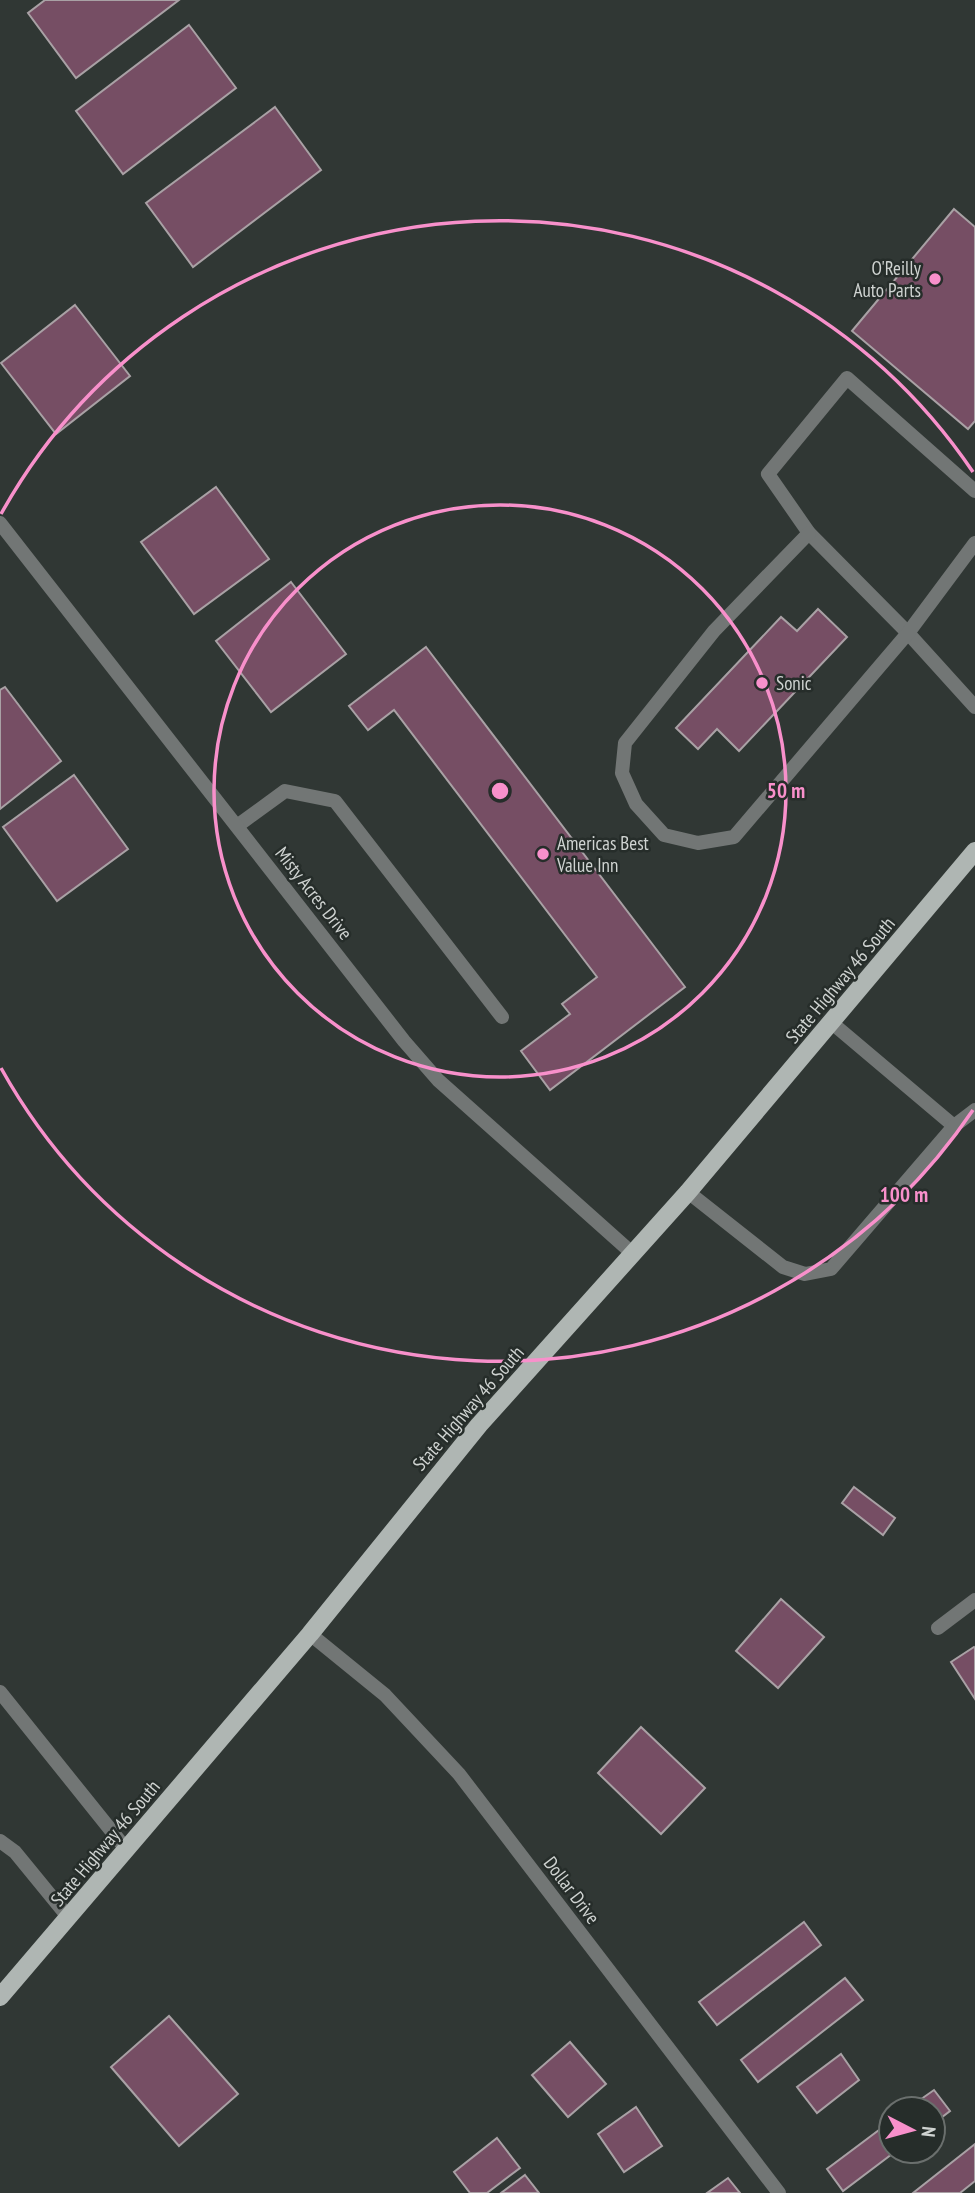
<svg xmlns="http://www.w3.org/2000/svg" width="975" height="2193" viewBox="0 0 975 2193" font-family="'PT Sans Narrow',sans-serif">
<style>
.building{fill:#764e64;stroke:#a9a1a5;stroke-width:2}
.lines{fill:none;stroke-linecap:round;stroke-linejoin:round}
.service{stroke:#727675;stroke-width:14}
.minor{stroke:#727675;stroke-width:14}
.primary{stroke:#afb6b3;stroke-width:18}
.ring{fill:none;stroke:#f890cb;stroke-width:3.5}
.poi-dot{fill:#f890cb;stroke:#262d2a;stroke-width:2.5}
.labels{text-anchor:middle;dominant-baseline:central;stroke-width:5;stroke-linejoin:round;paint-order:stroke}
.poi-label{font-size:19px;fill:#cfd3d1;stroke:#262d2a;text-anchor:start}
.street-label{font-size:19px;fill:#cfd3d1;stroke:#262d2a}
.centre{fill:#f890cb;stroke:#262d2a;stroke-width:3.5}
.ring-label{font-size:21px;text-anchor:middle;font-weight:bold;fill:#f890cb;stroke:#262d2a;stroke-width:5;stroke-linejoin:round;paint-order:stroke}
</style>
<rect width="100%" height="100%" fill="#303734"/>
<!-- building -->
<g class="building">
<path d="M 45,0 L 179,0 L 76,78 L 28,13 Z"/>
<path d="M 189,25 L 236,88 L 123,174 L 76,111 Z"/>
<path d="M 275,107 L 321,170 L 193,267 L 146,203 Z"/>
<path d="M 954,209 L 975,227 L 975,421 L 968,429 L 852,331 Z"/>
<path d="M 75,305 L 130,376 L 56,434 L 1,363 Z"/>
<path d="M 216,487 L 269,559 L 194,614 L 141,542 Z"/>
<path d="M 291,582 L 346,654 L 271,712 L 216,641 Z"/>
<path d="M 818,609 L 847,637 L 739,751 L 717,729 L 698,749 L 676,728 L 781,617 L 797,631 Z"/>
<path d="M 426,647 L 685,987 L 550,1090 L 521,1051 L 570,1014 L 562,1004 L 597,977 L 394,710 L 368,730 L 349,706 Z"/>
<path d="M 5,687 L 61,761 L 0,809 L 0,690 Z"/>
<path d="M 74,775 L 128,849 L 57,901 L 3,827 Z"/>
<path d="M 854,1487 L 895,1518 L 883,1535 L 842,1503 Z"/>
<path d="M 781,1599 L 824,1637 L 778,1688 L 736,1651 Z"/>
<path d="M 974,1647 L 975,1648 L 975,1699 L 951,1662 Z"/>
<path d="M 641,1727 L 705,1788 L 661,1834 L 598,1773 Z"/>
<path d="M 804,1922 L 821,1945 L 717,2025 L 699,2002 Z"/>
<path d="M 845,1978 L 863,2000 L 758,2082 L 741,2060 Z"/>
<path d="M 169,2016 L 238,2094 L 179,2146 L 111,2067 Z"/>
<path d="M 570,2042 L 606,2084 L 568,2117 L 532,2075 Z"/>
<path d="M 841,2054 L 859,2080 L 817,2113 L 797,2087 Z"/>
<path d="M 934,2090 L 950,2111 L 933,2124 L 933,2109 L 907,2109 Z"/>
<path d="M 636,2107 L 662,2146 L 624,2172 L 598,2134 Z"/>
<path d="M 891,2121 L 891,2151 L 896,2151 L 843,2191 L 827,2169 Z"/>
<path d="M 497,2138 L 520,2168 L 487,2193 L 470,2193 L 454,2172 Z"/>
<path d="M 975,2144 L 975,2181 L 960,2193 L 913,2193 Z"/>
<path d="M 525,2175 L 539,2193 L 501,2193 Z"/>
<path d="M 728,2178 L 740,2193 L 707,2193 Z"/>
</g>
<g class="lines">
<!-- service -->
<g class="service">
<path d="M 975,491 L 847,378 L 768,474 L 809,533 L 908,633 L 975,707"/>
<path d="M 809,533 L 714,631 L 625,743 L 622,773 L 636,804 L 664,835 L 698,843 L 734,837 L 908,633 L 975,543"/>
<path d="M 237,826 L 285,791 L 335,801 L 502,1017"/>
<path d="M 832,1023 L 954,1126"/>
<path d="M 688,1192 L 783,1267 L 805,1274 L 831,1269 L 954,1126 L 975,1110"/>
<path d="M 938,1628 L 975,1600"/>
<path d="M 0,1692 L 126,1849"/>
<path d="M 0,1841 L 15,1852 L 69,1918"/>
</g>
<!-- minor -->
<g class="minor">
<path d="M 0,523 L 404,1041 L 438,1080 L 632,1253"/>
<path d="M 310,1634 L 385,1695 L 459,1774 L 779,2193"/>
</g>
<!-- primary -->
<path class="primary" d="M 0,1997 L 310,1634 L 479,1425 L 688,1192 L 975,851"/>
</g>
<!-- distance rings -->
<g class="ring">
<circle cx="500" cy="791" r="286"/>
<path d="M973 1110A571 571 0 0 1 1 1068M1 514A571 571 0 0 1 973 472"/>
</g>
<!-- markers -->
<g class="poi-dot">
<circle cx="935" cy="279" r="7"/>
<circle cx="762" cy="683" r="7"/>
<circle cx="543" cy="854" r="7"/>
</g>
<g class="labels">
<!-- poi labels -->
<g class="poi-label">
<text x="921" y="268" text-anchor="end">O'Reilly<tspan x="921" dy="22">Auto Parts</tspan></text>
<text x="776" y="683">Sonic</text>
<text x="557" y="843">Americas Best<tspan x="557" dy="22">Value Inn</tspan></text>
</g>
<!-- street labels -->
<g class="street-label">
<text transform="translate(314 893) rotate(52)">Misty Acres Drive</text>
<text transform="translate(840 980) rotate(-50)">State Highway 46 South</text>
<text transform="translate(468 1408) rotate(-49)">State Highway 46 South</text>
<text transform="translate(105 1843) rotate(-50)">State Highway 46 South</text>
<text transform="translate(572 1890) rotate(53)">Dollar Drive</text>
</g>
</g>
<circle cx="500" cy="791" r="10" class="centre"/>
<g class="ring-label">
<text x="786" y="798">50 m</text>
<text x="904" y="1202">100 m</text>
</g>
<!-- north arrow -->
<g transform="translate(912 2130) rotate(96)"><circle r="33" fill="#262d2a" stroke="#6a6f6d" stroke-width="2"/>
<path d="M0-5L12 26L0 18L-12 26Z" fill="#f890cb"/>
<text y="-10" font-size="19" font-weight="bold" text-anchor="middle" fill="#cfd3d1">N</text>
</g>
</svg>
